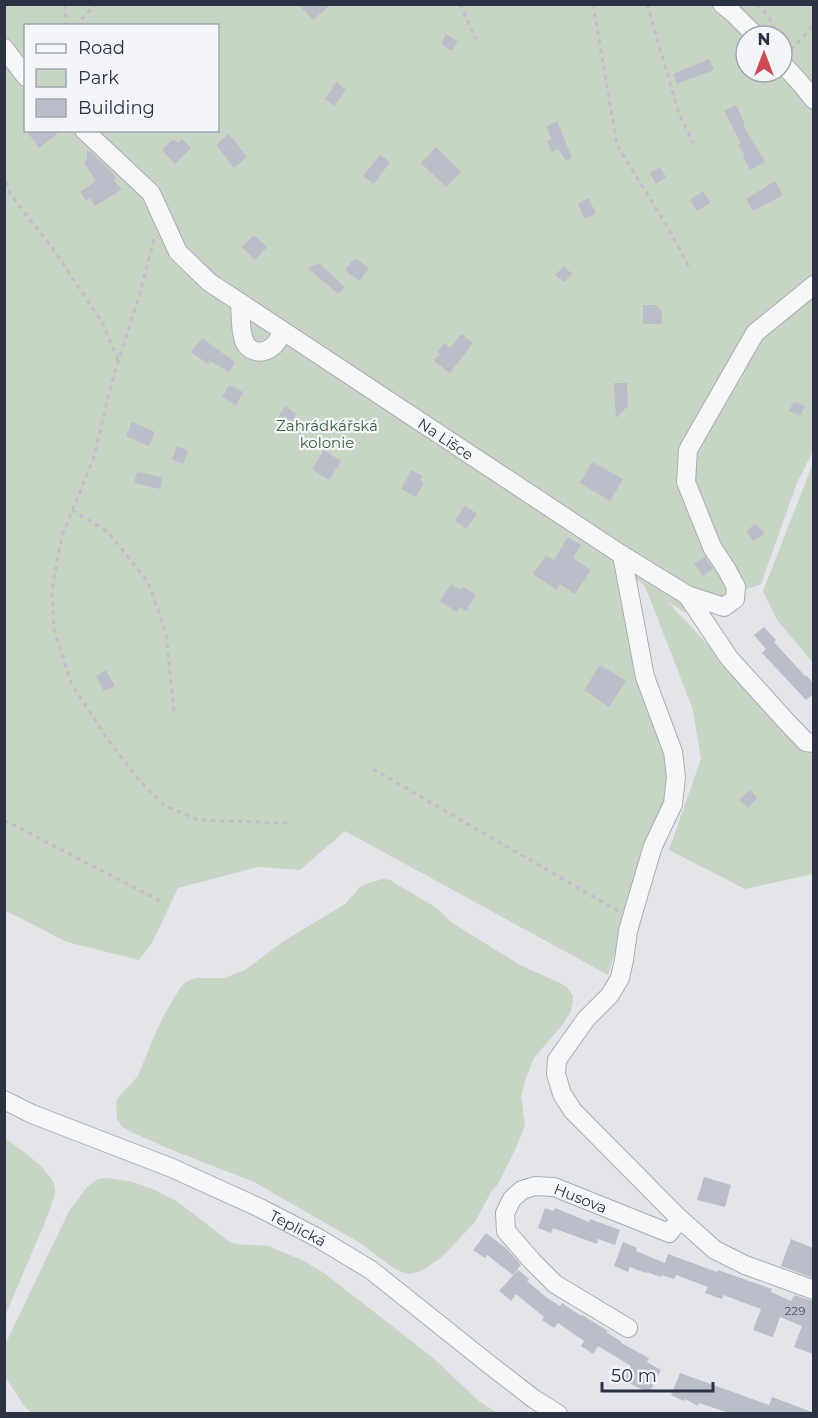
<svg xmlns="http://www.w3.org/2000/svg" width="818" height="1418" viewBox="0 0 818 1418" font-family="Montserrat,sans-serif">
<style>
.green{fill:#c7d5c4;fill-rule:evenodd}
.building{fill:#babec8}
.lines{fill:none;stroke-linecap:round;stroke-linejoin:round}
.minor-casing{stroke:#a8acb5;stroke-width:20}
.path{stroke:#bdc0c6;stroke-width:3;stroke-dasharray:4.5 4.5;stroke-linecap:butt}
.minor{stroke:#f6f7f9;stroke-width:18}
.labels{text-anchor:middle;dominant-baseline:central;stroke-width:4.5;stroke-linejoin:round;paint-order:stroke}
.number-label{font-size:12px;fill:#4f5564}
.park-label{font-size:15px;fill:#3c5f38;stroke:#f3f5f8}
.street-label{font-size:15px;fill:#2b3243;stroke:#f3f5f8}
</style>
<rect width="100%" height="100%" fill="#e3e5eb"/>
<!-- green -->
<g class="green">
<path d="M 4,5 L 813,5 L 813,451 L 797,483 L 761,584 L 684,612 L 667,601 L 803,746 L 813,748 L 813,874 L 745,889 L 669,850 L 701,759 L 693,710 L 645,586 L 620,568 L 668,775 L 665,803 L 638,879 L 608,975 L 345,831 L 300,870 L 258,867 L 178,888 L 152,943 L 139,960 L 67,942 L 8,912 L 5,912 ZM 26,26 L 218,26 L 218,130 L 26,130 ZM 746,36 L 782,36 L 782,72 L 746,72 Z"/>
<path d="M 813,463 L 813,663 L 777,620 L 763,591 Z"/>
<path d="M 383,879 L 390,880 L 435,907 L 454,924 L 520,965 L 562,984 L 567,987 L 573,996 L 573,1003 L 570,1013 L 563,1024 L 534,1058 L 526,1078 L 521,1096 L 525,1125 L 515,1150 L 498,1184 L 491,1192 L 475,1222 L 442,1257 L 421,1271 L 409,1274 L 402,1272 L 395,1269 L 360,1243 L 254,1182 L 177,1152 L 133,1133 L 122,1127 L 117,1119 L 116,1105 L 117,1100 L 122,1093 L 138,1076 L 152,1041 L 164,1015 L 180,988 L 186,982 L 196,978 L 225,978 L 245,970 L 284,941 L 345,904 L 360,887 L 369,883 Z"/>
<path d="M 5,1138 L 28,1155 L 42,1167 L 53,1181 L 55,1188 L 55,1195 L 45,1222 L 5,1316 Z"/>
<path d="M 106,1178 L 129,1181 L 153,1189 L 178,1202 L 230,1242 L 237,1244 L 268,1246 L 302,1260 L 324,1273 L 432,1357 L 480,1402 L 498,1413 L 32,1413 L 24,1406 L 5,1376 L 5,1345 L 69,1211 L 88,1186 L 98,1179 Z"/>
</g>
<!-- building -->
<g class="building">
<path d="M 298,4 L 331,4 L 313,20 Z"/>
<path d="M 446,34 L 458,42 L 452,51 L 441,44 Z"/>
<path d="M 709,59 L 714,70 L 677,84 L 673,74 Z"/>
<path d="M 336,82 L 346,90 L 334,106 L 325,99 Z"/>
<path d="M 736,105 L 745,124 L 743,125 L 765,162 L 750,170 L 743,157 L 745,156 L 738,144 L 741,143 L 724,111 Z"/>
<path d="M 557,121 L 572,158 L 566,161 L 558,149 L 552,152 L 547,141 L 552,139 L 546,127 Z"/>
<path d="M 26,130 L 62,130 L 39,148 Z"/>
<path d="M 229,134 L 247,157 L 234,168 L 216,145 Z"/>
<path d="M 173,139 L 178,143 L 182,139 L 191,148 L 175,164 L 162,150 Z"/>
<path d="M 436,147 L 461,172 L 446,187 L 421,163 Z"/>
<path d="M 87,150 L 92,153 L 111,171 L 116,178 L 113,180 L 122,189 L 95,206 L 90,198 L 86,201 L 80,192 L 96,181 L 84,162 L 87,160 Z"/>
<path d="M 380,155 L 390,162 L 374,184 L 363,176 Z"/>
<path d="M 660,167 L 666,177 L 656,184 L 650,173 Z"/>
<path d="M 775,181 L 783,195 L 753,211 L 746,199 Z"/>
<path d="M 703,191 L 710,203 L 697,211 L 690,200 Z"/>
<path d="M 588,198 L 596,213 L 585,219 L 578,204 Z"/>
<path d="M 254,235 L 267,247 L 255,260 L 242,247 Z"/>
<path d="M 355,258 L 369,268 L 359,281 L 345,270 Z"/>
<path d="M 319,263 L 345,287 L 338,294 L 308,268 Z"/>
<path d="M 564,266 L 572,274 L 564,282 L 555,275 Z"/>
<path d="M 643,305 L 656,305 L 662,312 L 662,324 L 643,324 Z"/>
<path d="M 461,334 L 473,343 L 450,373 L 434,361 L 440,354 L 437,352 L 444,343 L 450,348 Z"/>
<path d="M 202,338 L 235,362 L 229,372 L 210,361 L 208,364 L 191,352 Z"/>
<path d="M 614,383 L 627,383 L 628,406 L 616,418 Z"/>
<path d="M 229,385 L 243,392 L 236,405 L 222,397 Z"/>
<path d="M 794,401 L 805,406 L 800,416 L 789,411 Z"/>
<path d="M 285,406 L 296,414 L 289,427 L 277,419 Z"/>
<path d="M 132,422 L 155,432 L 149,446 L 126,436 Z"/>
<path d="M 177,446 L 188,451 L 183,464 L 172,459 Z"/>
<path d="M 324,450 L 341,461 L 329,480 L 312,469 Z"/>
<path d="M 592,462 L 623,479 L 610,501 L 580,483 Z"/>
<path d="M 411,470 L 423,476 L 420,480 L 424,483 L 416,497 L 401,489 Z"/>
<path d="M 137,472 L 162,477 L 160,489 L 134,483 Z"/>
<path d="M 465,505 L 477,514 L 466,529 L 455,521 Z"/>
<path d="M 755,524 L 765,533 L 753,541 L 746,531 Z"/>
<path d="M 568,537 L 581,545 L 573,558 L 591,570 L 575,594 L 560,584 L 557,590 L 533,574 L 546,555 L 554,560 Z"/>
<path d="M 705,557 L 713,569 L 703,576 L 694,564 Z"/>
<path d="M 451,584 L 461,590 L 463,587 L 476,595 L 466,611 L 460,607 L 457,612 L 440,601 Z"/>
<path d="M 764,627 L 776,640 L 774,642 L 805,676 L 806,675 L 813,683 L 813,694 L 806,700 L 762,653 L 769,646 L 766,649 L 754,635 Z"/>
<path d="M 600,665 L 626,681 L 609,707 L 584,690 Z"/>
<path d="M 106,670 L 115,686 L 104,691 L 96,676 Z"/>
<path d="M 750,790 L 757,798 L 748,808 L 739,800 Z"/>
<path d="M 704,1177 L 731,1185 L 725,1207 L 697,1200 Z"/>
<path d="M 545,1208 L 553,1211 L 555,1208 L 589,1222 L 590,1219 L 620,1230 L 615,1245 L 598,1239 L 597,1244 L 553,1228 L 551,1233 L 538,1228 Z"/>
<path d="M 486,1233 L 507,1249 L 521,1265 L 513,1275 L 487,1255 L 485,1258 L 473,1250 Z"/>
<path d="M 791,1239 L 813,1248 L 813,1278 L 781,1266 Z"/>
<path d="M 623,1242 L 637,1248 L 636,1251 L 665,1263 L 668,1254 L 717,1272 L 718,1270 L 772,1289 L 771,1292 L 791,1301 L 794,1295 L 813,1301 L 813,1354 L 794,1347 L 802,1326 L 780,1317 L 773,1337 L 766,1335 L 753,1330 L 761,1309 L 723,1295 L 722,1299 L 705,1293 L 708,1287 L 676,1275 L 674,1279 L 662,1275 L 661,1277 L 647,1272 L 646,1273 L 630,1267 L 628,1272 L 614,1266 Z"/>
<path d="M 518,1270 L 529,1279 L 527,1281 L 547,1298 L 560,1306 L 562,1303 L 581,1316 L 582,1315 L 608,1331 L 606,1332 L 622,1342 L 621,1343 L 649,1358 L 647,1362 L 661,1370 L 649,1393 L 623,1380 L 631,1366 L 598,1346 L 593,1354 L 581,1346 L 584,1341 L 558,1323 L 554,1328 L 542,1320 L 544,1317 L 516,1294 L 511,1301 L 499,1291 Z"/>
<path d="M 680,1373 L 769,1405 L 772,1397 L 812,1412 L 812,1413 L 729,1413 L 699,1403 L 698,1406 L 685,1399 L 684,1401 L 679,1399 L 671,1395 Z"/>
</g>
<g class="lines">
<defs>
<g id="minor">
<path d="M 722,4 L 733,13 L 756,36"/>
<path d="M 4,48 L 26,77"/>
<path d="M 782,63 L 802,85 L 814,100"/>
<path id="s1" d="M 84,130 L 151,193 L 178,252 L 209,282 L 622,555 L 687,595 L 729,658 L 785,720 L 806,742 L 814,743"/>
<path d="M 240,303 C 241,314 240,326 243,337 C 246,351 260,356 272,347 C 277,343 280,337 283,332"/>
<path d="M 622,555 L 645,677 L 673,752 L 676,777 L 673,804 L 653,846 L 636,903 L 628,931 L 624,960 L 620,978 L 610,995 L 586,1019 L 557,1060 L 556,1074 L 562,1094 L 573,1111 L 680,1219"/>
<path d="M 687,595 L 724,607 L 735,599 L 736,587 L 727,570 L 712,547 L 686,482 L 688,450 L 755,333 L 814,285"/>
<path id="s2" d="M 4,1100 L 32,1114 L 172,1168 L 260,1208 L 318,1238 L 371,1270 L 490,1365 L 534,1399 L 558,1414"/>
<path id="s3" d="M 628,1328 L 555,1284 L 532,1261 L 506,1231 L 505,1213 L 512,1199 L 522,1190 L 535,1186 L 554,1187 L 669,1233 L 680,1219 L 715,1250 L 745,1265 L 814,1290"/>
</g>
</defs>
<!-- minor casing -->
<use href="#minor" class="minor-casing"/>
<!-- path -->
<g class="path">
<path d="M 65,4 L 66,26"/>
<path d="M 460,4 L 476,39"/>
<path d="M 593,4 L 617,145 L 667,226 L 689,267"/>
<path d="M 647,4 L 679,114 L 693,143"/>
<path d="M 757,4 L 768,16 L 779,36"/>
<path d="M 75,26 L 96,4"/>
<path d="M 791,50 L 814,25"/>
<path d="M 4,173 L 10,194 L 53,249 L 102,322 L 118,360"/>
<path d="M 154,239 L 140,293 L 112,381 L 94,457 L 62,536 L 52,589 L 54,629 L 71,683 L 108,740 L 139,780 L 164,805 L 198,820 L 287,823"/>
<path d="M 72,510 L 108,532 L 148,582 L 166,633 L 174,711"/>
<path d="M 373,769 L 618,911"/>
<path d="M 4,820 L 160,901"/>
</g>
<!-- minor -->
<use href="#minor" class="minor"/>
</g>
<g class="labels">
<!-- number labels -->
<g class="number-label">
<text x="795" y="1310">229</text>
</g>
<!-- park labels -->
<g class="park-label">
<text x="327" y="425">Zahrádkářská<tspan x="327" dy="17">kolonie</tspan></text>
</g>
<!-- street labels -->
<g class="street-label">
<text stroke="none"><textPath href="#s1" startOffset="484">Na Lišce</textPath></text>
<text stroke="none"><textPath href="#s3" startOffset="266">Husova</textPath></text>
<text stroke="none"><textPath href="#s2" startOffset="321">Teplická</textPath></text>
</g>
</g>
<!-- border -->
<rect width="818" height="1418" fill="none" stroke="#2b3243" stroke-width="12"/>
<!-- legend -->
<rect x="24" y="24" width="195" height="108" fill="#f3f5f8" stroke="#a3a7b0" stroke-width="1.5"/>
<rect x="36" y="44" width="30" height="9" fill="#f6f7f9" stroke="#a3a7b0" stroke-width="1.5"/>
<text x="78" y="54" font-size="18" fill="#2b3243">Road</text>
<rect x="36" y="69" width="30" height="18" fill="#c7d5c4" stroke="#a3a7b0" stroke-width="1.5"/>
<text x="78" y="84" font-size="18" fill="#2b3243">Park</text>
<rect x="36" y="99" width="30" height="18" fill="#babec8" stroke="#a3a7b0" stroke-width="1.5"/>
<text x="78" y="114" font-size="18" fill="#2b3243">Building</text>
<!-- north arrow -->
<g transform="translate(764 54)"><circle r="28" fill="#f3f5f8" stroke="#a3a7b0" stroke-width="1.5"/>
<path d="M0-4.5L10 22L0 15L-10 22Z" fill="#cd4b53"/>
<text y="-9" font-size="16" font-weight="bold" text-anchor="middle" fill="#2b3243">N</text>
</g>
<!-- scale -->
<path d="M602 1382v9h111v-9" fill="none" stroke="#2b3243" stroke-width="3"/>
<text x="611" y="1382" font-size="18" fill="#2b3243" stroke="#f3f5f8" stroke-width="4.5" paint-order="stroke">50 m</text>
</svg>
